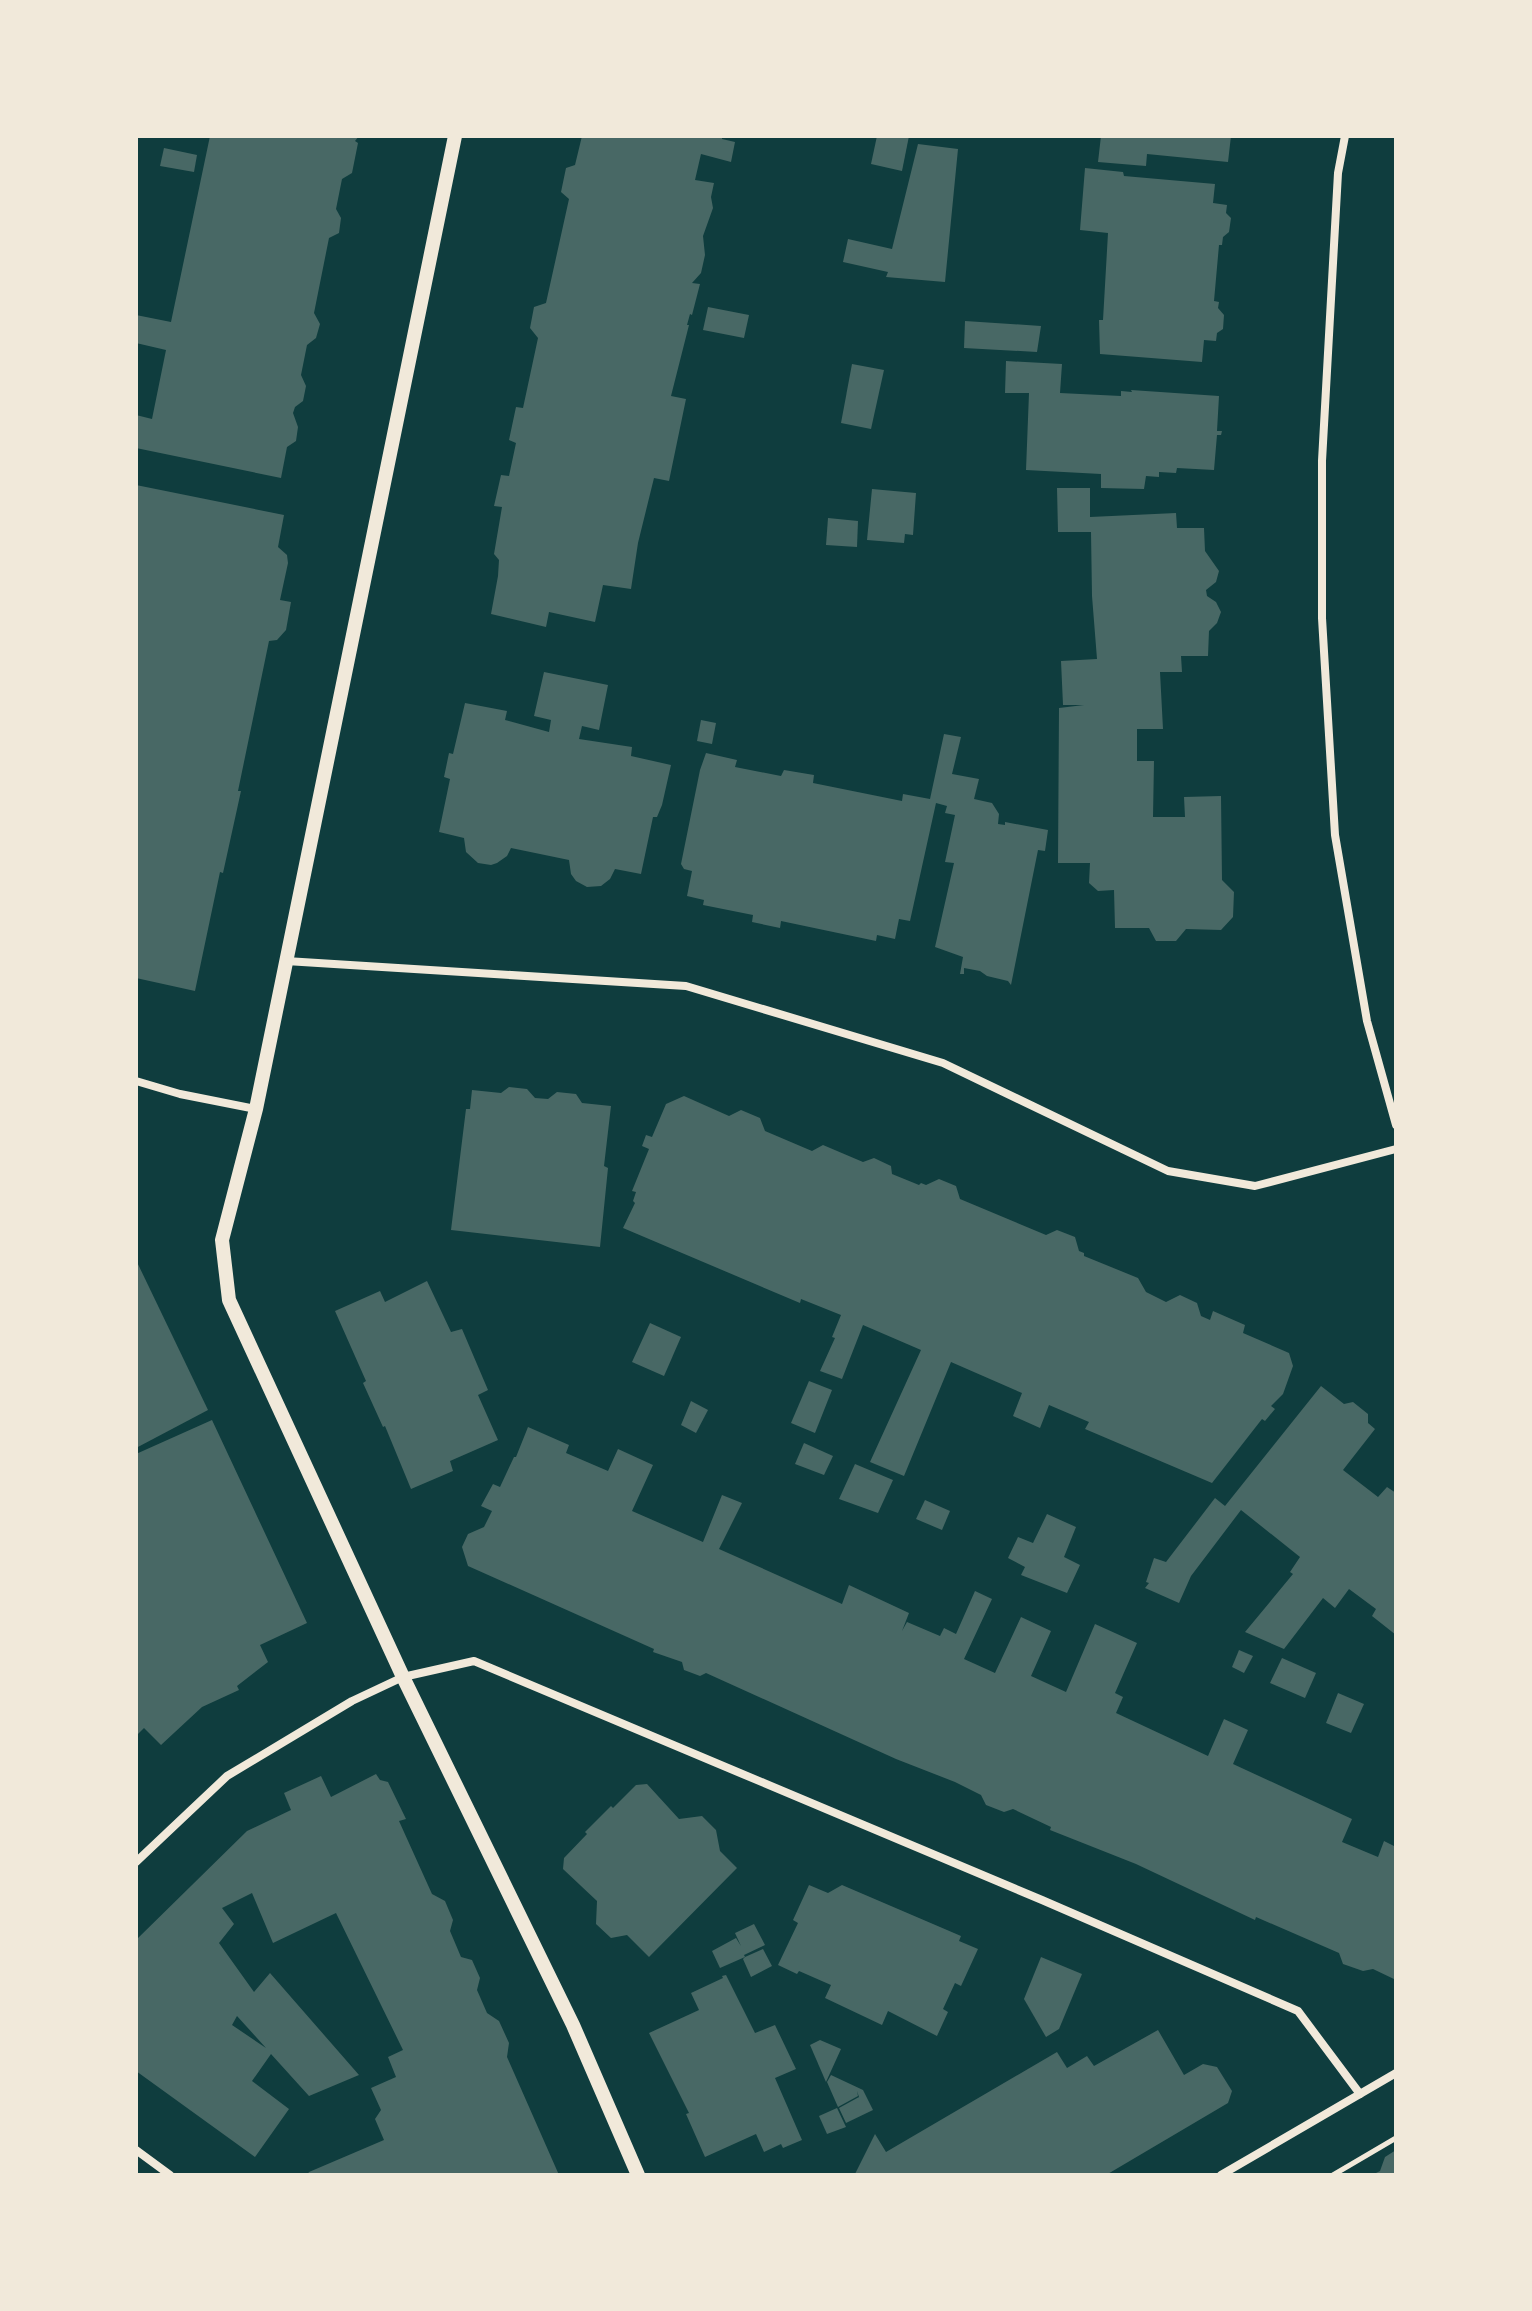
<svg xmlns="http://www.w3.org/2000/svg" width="1532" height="2311" viewBox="0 0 1532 2311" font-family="'Sofia Sans Condensed',sans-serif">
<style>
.building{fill:#486865;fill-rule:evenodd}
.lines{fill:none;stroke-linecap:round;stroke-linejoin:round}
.path{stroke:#f1e9da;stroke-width:5}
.minor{stroke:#f1e9da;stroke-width:8}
.tertiary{stroke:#f1e9da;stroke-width:14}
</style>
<rect width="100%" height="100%" fill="#0f3d3e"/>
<!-- building -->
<g class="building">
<path d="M 210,136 L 359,136 L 355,141 L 358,143 L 352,173 L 342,179 L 336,209 L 341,218 L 339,233 L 329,238 L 314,313 L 320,324 L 316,338 L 307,345 L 301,375 L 306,386 L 303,401 L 295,407 L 293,413 L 298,427 L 296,441 L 287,447 L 281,478 L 136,448 L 136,415 L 152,419 L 166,350 L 136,343 L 136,315 L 171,322 Z"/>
<path d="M 582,136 L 722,136 L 722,139 L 735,142 L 731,162 L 701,154 L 695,180 L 714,183 L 711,197 L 713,208 L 703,236 L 705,255 L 701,273 L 692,283 L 700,284 L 692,315 L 690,314 L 687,325 L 689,325 L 671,396 L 686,399 L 669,481 L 654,478 L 638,543 L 631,589 L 603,585 L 595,622 L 549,612 L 546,627 L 491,614 L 498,576 L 499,560 L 494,554 L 502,507 L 494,506 L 501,475 L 509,476 L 516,443 L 509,440 L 516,407 L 523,408 L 538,338 L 530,328 L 534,307 L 546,303 L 569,199 L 561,192 L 566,168 L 575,165 Z"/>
<path d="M 877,136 L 909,136 L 902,171 L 871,164 Z"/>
<path d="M 1101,136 L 1144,138 L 1231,136 L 1228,162 L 1147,154 L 1146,166 L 1098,162 Z"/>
<path d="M 918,144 L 958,149 L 945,282 L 886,277 L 888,272 L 843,262 L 848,239 L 892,249 Z"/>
<path d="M 164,148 L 197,155 L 194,172 L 160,166 Z"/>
<path d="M 1085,168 L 1123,172 L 1124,176 L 1215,184 L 1213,203 L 1227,205 L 1226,213 L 1231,218 L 1229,232 L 1223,237 L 1222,245 L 1219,245 L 1214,301 L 1219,302 L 1218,308 L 1224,315 L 1223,329 L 1217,333 L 1216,341 L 1204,340 L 1202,362 L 1100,354 L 1099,320 L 1103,320 L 1108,233 L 1080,230 Z"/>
<path d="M 708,307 L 749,315 L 744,338 L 703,330 Z"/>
<path d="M 965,321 L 1041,326 L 1037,352 L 964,348 Z"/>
<path d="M 1006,361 L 1062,364 L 1060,393 L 1121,396 L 1121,391 L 1132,392 L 1131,390 L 1219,396 L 1217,431 L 1222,431 L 1221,435 L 1217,435 L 1214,470 L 1177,468 L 1176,473 L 1159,472 L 1159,477 L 1146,476 L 1144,489 L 1101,488 L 1101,474 L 1026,470 L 1029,393 L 1005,393 Z"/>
<path d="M 852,364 L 884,370 L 871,429 L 841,423 Z"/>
<path d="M 136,485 L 284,515 L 278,547 L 287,555 L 288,563 L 280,600 L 291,602 L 286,630 L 277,640 L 269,641 L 238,791 L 241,791 L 223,873 L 220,872 L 195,991 L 136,978 Z"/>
<path d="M 1057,488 L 1090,488 L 1090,517 L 1176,513 L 1177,528 L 1204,528 L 1205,551 L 1219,571 L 1216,582 L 1206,590 L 1207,596 L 1216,602 L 1221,612 L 1217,623 L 1209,631 L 1208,656 L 1181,656 L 1182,672 L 1160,672 L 1163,729 L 1137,729 L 1137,761 L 1154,761 L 1153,817 L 1185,817 L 1184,797 L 1221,796 L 1222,880 L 1234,892 L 1233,917 L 1221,930 L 1186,929 L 1176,941 L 1156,941 L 1149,928 L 1115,928 L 1114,890 L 1098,891 L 1089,883 L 1090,863 L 1058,863 L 1059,708 L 1084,705 L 1063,705 L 1061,661 L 1097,659 L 1092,596 L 1091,532 L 1058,532 Z"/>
<path d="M 872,489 L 916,493 L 913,535 L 905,534 L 904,543 L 867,540 Z"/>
<path d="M 828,518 L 858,521 L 857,547 L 826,545 Z"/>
<path d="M 544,672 L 608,685 L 599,730 L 582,726 L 579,739 L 632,747 L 631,756 L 671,765 L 662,805 L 657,817 L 653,817 L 641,874 L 615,869 L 610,879 L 601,886 L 587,887 L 576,881 L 571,874 L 569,860 L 511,848 L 507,856 L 497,863 L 491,865 L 478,863 L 466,852 L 464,838 L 439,832 L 450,779 L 444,777 L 449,753 L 453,754 L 465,703 L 507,711 L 505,720 L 549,732 L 551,720 L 534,716 Z"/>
<path d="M 701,720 L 716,723 L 712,744 L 697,741 Z"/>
<path d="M 944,734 L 961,737 L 952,774 L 979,779 L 974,799 L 992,803 L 999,814 L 998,824 L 1005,825 L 1005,822 L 1048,830 L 1045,851 L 1038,850 L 1011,985 L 1008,981 L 987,976 L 980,971 L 964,968 L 964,974 L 960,974 L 963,957 L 935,947 L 954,863 L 945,862 L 955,815 L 945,813 L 947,806 L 936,803 L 910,921 L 899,919 L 895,939 L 877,935 L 876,941 L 781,921 L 780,928 L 752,922 L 753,915 L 703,905 L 704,900 L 687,896 L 692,871 L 684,869 L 681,864 L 700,770 L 706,753 L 737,760 L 735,767 L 781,776 L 784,770 L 814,775 L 813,783 L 902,801 L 903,794 L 930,799 Z"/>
<path d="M 509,1087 L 527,1089 L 535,1098 L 548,1099 L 557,1092 L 576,1094 L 582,1103 L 611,1106 L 604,1166 L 608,1168 L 600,1247 L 451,1230 L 466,1109 L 470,1109 L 472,1090 L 501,1093 Z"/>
<path d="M 684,1096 L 729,1116 L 741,1110 L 760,1118 L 765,1131 L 812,1151 L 823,1145 L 863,1162 L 874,1158 L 891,1166 L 892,1174 L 919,1185 L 921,1183 L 926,1185 L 939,1179 L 956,1186 L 960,1199 L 1046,1235 L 1057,1230 L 1075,1237 L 1079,1251 L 1084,1253 L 1084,1256 L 1138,1278 L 1146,1292 L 1166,1302 L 1180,1295 L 1197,1303 L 1201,1316 L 1210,1320 L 1213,1311 L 1245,1325 L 1243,1333 L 1289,1353 L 1293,1366 L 1283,1394 L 1271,1406 L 1275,1409 L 1265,1421 L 1262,1419 L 1212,1483 L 1085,1429 L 1089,1422 L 1049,1405 L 1040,1428 L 1013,1416 L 1022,1393 L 951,1362 L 904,1476 L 870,1462 L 921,1350 L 863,1325 L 842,1379 L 820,1371 L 835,1338 L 832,1337 L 841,1315 L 801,1299 L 800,1303 L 623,1228 L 635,1203 L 633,1201 L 636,1192 L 632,1191 L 649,1149 L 642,1146 L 646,1135 L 652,1137 L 666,1104 Z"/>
<path d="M 136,1260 L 208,1410 L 136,1448 Z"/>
<path d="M 427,1281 L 451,1332 L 462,1329 L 488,1390 L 478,1395 L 498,1440 L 450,1461 L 453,1471 L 411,1489 L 385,1426 L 383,1427 L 363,1383 L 366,1381 L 335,1311 L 380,1291 L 385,1302 Z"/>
<path d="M 650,1323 L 681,1337 L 664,1376 L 632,1362 Z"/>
<path d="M 809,1381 L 832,1390 L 815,1433 L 791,1423 Z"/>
<path d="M 1321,1386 L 1344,1404 L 1353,1402 L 1368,1414 L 1368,1423 L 1375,1429 L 1343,1470 L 1378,1497 L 1387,1487 L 1396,1493 L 1396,1635 L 1372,1616 L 1376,1609 L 1349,1589 L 1335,1608 L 1323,1598 L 1284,1649 L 1245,1632 L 1293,1574 L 1290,1572 L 1300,1557 L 1241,1510 L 1191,1576 L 1179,1603 L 1145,1588 L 1149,1583 L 1146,1582 L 1154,1558 L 1166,1562 L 1215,1498 L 1225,1506 Z"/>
<path d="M 691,1401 L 708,1410 L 696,1433 L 681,1425 Z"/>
<path d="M 212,1420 L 307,1623 L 260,1645 L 268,1662 L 237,1686 L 239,1690 L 202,1707 L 161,1745 L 144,1728 L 136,1736 L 136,1454 Z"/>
<path d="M 528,1427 L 569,1445 L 566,1453 L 608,1471 L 618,1449 L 653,1465 L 632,1511 L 703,1542 L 722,1495 L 742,1503 L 719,1549 L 842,1604 L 849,1585 L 909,1613 L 902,1631 L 907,1622 L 940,1636 L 944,1628 L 956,1634 L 975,1591 L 992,1599 L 964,1659 L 995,1673 L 1021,1617 L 1051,1631 L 1031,1676 L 1066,1692 L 1095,1624 L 1137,1643 L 1115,1693 L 1123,1697 L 1116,1713 L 1208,1756 L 1224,1719 L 1248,1730 L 1233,1764 L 1352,1819 L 1342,1842 L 1378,1857 L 1384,1841 L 1396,1847 L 1396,1980 L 1373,1969 L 1363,1971 L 1343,1964 L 1339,1953 L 1256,1917 L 1255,1920 L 1136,1864 L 1050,1830 L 1051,1827 L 1013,1809 L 1004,1812 L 986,1805 L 981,1795 L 955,1782 L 896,1759 L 706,1673 L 700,1676 L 684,1670 L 682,1662 L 653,1652 L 654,1649 L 468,1566 L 462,1547 L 468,1534 L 484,1527 L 492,1511 L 481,1506 L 493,1484 L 500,1487 L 514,1457 L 516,1457 Z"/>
<path d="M 804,1443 L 833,1456 L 824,1475 L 795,1464 Z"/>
<path d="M 855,1464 L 893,1480 L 878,1513 L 839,1499 Z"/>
<path d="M 925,1500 L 950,1511 L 942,1530 L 916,1519 Z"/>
<path d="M 1047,1514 L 1076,1527 L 1064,1557 L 1080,1565 L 1067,1593 L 1021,1575 L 1025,1567 L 1008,1558 L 1018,1537 L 1033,1543 Z"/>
<path d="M 1239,1650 L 1253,1656 L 1244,1673 L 1232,1667 Z"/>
<path d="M 1282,1658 L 1316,1673 L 1305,1698 L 1270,1683 Z"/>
<path d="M 1338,1693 L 1364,1704 L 1351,1733 L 1326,1723 Z"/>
<path d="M 376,1774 L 380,1780 L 388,1782 L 406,1819 L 399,1821 L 432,1894 L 445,1901 L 453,1920 L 450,1931 L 461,1957 L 472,1960 L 480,1978 L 477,1990 L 487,2013 L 499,2021 L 509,2043 L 507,2057 L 559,2175 L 307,2175 L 309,2172 L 384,2140 L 375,2119 L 381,2110 L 371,2088 L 396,2077 L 388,2057 L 403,2050 L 336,1913 L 273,1943 L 252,1893 L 222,1908 L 234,1924 L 219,1943 L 254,1992 L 270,1973 L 359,2075 L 309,2096 L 271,2054 L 252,2081 L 289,2109 L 255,2157 L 136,2071 L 136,1940 L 247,1831 L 291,1810 L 284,1793 L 321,1776 L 331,1797 ZM 237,2016 L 266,2048 L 232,2025 Z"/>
<path d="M 647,1784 L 679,1819 L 702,1816 L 716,1830 L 720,1851 L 737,1868 L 649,1957 L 627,1935 L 611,1938 L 596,1924 L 597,1901 L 563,1869 L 564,1858 L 587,1834 L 585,1832 L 611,1806 L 613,1808 L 636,1785 Z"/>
<path d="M 809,1885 L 828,1893 L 842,1885 L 961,1936 L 959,1941 L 978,1949 L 961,1986 L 955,1983 L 943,2009 L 948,2012 L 937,2036 L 888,2011 L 882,2025 L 825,1998 L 831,1985 L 799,1971 L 797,1974 L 778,1965 L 798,1923 L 793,1920 Z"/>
<path d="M 754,1924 L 765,1945 L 744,1955 L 745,1957 L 763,1949 L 772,1966 L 751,1977 L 743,1959 L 745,1957 L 720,1968 L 712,1951 L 736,1938 L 741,1946 L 735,1933 Z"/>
<path d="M 1041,1957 L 1082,1974 L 1059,2029 L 1046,2037 L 1024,1999 Z"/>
<path d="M 726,1975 L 755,2033 L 775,2025 L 796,2069 L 775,2078 L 802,2140 L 783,2148 L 781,2144 L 764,2152 L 756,2134 L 705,2157 L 686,2114 L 689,2113 L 649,2033 L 699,2010 L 691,1993 L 723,1978 L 722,1976 Z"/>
<path d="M 1158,2030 L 1184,2075 L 1203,2064 L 1217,2067 L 1232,2091 L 1228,2103 L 1106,2175 L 855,2174 L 875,2134 L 886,2152 L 1057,2052 L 1067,2068 L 1087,2056 L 1094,2066 Z"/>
<path d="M 820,2040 L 841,2049 L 826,2082 L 810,2045 Z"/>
<path d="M 831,2075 L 863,2090 L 873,2110 L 846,2123 L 839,2108 L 859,2097 L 860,2100 L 857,2091 L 858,2096 L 838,2107 L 827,2082 Z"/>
<path d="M 837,2108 L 846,2127 L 827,2134 L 819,2116 Z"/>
<path d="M 1396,2150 L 1396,2175 L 1378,2175 L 1376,2173 L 1380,2171 L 1385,2157 Z"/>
</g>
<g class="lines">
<!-- path -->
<path class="path" d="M 1333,2175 L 1396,2138"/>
<!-- minor -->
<g class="minor">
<path d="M 1345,136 L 1338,173 L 1322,461 L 1322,618 L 1335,835 L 1367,1021 L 1396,1125"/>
<path d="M 286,961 L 686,986 L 943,1063 L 1168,1171 L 1255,1186 L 1396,1149"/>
<path d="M 136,1081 L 180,1094 L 256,1109"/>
<path d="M 136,1862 L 227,1776 L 352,1701 L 403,1677 L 474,1661 L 1042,1900 L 1298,2011 L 1360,2094"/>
<path d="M 136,2150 L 170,2175"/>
<path d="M 1221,2175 L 1396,2073"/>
</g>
<!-- tertiary -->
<path class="tertiary" d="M 455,136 L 256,1109 L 222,1240 L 229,1300 L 403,1677 L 573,2025 L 638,2175"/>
</g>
<!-- border -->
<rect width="1532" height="2311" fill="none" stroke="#f1e9da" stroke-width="276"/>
</svg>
